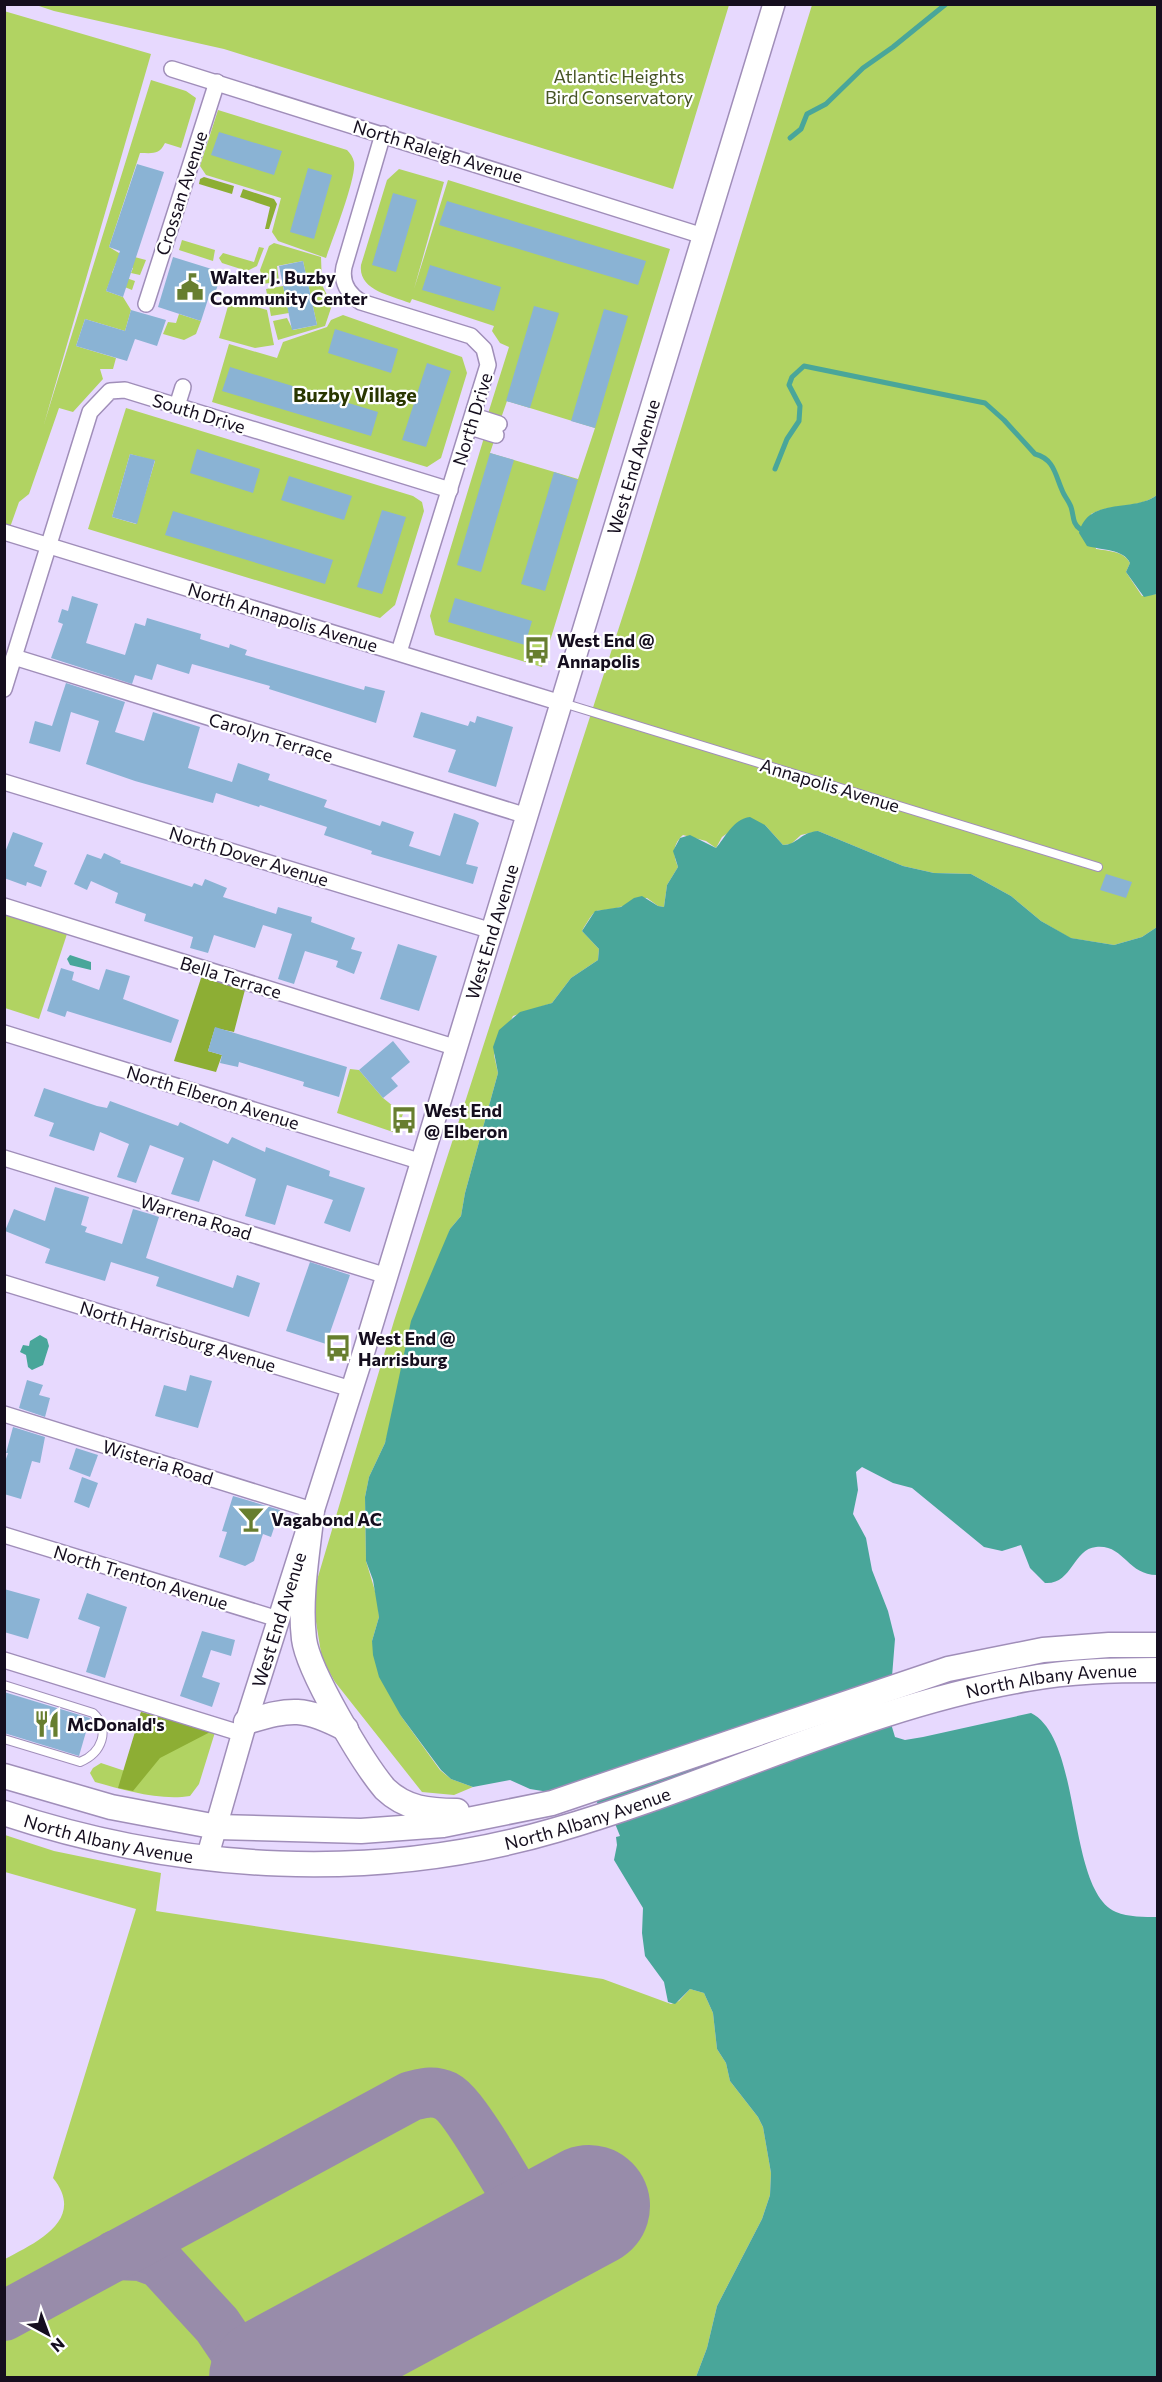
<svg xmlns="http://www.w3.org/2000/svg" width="1162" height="2382" viewBox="0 0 1162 2382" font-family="Commissioner,sans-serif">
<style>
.green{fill:#b1d362;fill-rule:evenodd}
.forest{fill:#8dae34}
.water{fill:#49a69a}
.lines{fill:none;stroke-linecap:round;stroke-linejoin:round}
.stream{stroke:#49a69a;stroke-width:5}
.taxiway{stroke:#988caa;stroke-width:50}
.runway{stroke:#988caa;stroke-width:122}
.building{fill:#8ab3d4}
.service-casing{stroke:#a08eb9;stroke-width:10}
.minor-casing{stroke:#a08eb9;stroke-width:18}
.secondary-casing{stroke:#a08eb9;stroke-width:24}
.trunk-casing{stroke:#a08eb9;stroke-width:27}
.service{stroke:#fff;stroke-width:8}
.minor{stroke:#fff;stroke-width:15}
.secondary{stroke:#fff;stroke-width:21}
.trunk{stroke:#fff;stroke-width:24}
.labels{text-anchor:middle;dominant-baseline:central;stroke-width:4.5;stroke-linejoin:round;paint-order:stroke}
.park-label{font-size:18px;fill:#465425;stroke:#fff}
.street-label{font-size:18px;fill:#150e1e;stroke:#fff}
.poi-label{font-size:18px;font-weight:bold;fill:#150e1e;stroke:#fff;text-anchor:start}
.neighbourhood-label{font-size:20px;font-weight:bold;fill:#293600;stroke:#fff}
</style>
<rect width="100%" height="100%" fill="#e7d9fe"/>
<!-- green -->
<g class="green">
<path d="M 36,5 L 729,5 L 673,189 L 224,49 L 54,11 Z"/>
<path d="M 812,5 L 1157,5 L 1157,495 C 1139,509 1112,503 1091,514 L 1096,549 C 1108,551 1124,551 1130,563 L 1126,572 L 1142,596 L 1157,594 L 1157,927 L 1142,937 L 1114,945 L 1070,938 L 1041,921 L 1011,896 L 971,874 L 934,873 L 903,866 L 818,831 L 801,835 L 791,844 L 783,845 L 765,825 L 732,830 L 722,837 L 716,848 L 706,841 L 683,835 C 672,845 673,855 678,867 L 667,885 L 664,907 L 658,906 L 647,898 C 630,898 631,905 620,907 C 592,915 600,901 582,931 L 599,949 L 598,960 L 571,978 L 552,1003 L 513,1016 L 494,1055 L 498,1073 L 465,1193 L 461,1216 L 450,1229 L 385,1443 L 369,1477 L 365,1497 L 366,1561 L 378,1601 L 379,1617 L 372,1641 L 401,1716 L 440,1770 L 451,1779 L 473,1787 L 454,1795 L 422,1792 L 335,1682 L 322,1659 L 312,1597 L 394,1321 L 636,575 Z"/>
<path d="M 4,11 L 151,54 L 44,424 L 151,80 L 186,91 L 196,98 L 181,148 L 165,143 C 159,155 153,153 140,153 L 109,247 L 119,253 L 146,260 L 140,275 L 131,273 L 133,268 L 116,263 L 112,273 L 135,281 L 132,290 L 110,281 L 106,291 L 123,297 L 131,310 L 125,331 L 85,319 L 76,346 L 116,358 L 113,369 L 100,369 L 103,379 L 73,412 L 59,408 L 29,494 L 19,502 L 8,533 L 4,532 Z"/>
<path d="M 218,110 L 347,150 C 350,153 353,157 354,162 C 357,177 332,240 326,258 L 278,241 L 272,232 L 281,198 L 206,175 L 200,166 Z"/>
<path d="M 399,169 L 444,182 L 414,289 L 448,180 L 670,249 L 542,667 L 435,635 L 430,616 L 486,431 L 496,435 L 490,453 L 578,479 L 595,428 L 507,401 L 499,424 L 486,420 L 509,347 L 500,343 L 492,331 L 494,326 L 412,299 L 410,303 C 390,295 358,290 361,265 L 387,180 Z"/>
<path d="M 182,240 L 215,250 L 213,261 L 179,250 Z"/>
<path d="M 274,243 L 321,257 L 322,285 L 332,305 L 325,326 L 278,340 L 273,321 L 287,318 L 293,330 L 317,325 L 303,261 L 277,266 L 279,281 L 264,284 L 260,270 L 269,246 Z"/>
<path d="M 259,247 L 264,248 L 257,266 L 247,271 L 222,263 L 219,258 L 223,253 L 254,262 Z"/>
<path d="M 283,286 L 289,313 L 271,316 L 266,289 Z"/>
<path d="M 230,299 L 267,310 L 274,345 L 255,348 L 219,338 Z"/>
<path d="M 179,314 L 201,321 L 196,334 L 184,340 L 163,334 L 168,322 L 176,323 Z"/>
<path d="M 343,315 L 462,357 L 467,373 L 441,458 L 427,467 L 212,402 L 229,344 L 277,358 L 283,342 L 327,327 L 331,320 Z"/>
<path d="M 126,408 L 413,496 L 422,502 L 424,511 L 395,605 L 380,618 L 88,529 ZM 130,454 L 155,461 L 136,524 L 112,517 Z"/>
<path d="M 5,913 L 67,934 L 39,1019 L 5,1008 Z"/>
<path d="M 350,1069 L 359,1070 L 383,1098 L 403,1114 L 396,1133 L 337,1113 Z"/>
<path d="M 141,1712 L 164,1718 L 166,1712 L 216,1729 L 199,1784 L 190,1796 C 160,1801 124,1790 95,1782 L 90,1773 L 93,1768 L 101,1763 L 125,1771 Z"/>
<path d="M 5,1835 L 54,1851 L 161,1873 L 156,1911 L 603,1979 L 671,2004 L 679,2001 L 690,1989 L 704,1993 L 713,2013 L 717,2049 L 726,2063 L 730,2081 L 758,2117 L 763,2127 L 771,2173 L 770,2195 L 762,2219 L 717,2306 L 707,2348 L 696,2377 L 5,2378 L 5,2259 C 35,2243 87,2220 53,2178 L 136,1909 L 5,1872 Z"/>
</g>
<!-- forest -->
<g class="forest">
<path d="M 204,177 L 234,186 L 232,194 L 199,184 L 200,179 Z"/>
<path d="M 243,189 L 274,199 L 277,204 L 269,229 L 265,229 L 270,207 L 240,197 Z"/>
<path d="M 202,975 L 246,986 L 234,1032 L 215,1028 L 208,1051 L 222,1055 L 216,1072 L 174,1061 Z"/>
<path d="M 141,1712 L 164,1718 L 166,1712 L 216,1729 L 160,1758 L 133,1791 L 118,1788 Z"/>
</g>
<!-- water -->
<g class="water">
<path d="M 1157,495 L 1157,594 L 1144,597 L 1126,572 L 1130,563 C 1124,549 1101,550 1087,546 L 1079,533 C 1088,496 1134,513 1157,495 Z"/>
<path d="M 750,817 L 765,825 L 783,845 C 797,845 801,832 818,831 L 903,866 L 934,873 L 971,874 L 1011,896 L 1041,921 L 1071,938 L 1114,945 L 1142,937 L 1157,927 L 1157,1575 C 1127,1575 1124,1544 1096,1547 C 1073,1549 1072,1585 1045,1583 L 1030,1568 L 1021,1545 L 1002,1551 L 984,1547 L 912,1488 L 893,1483 L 862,1467 L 856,1472 L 858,1490 L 853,1514 L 866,1538 L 872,1570 L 888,1611 L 895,1639 L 891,1689 L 892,1727 L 895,1737 L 905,1740 L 923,1737 L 1031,1713 C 1083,1739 1066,1890 1116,1912 C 1128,1917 1145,1917 1157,1917 L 1157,2377 L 696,2377 L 707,2348 L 717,2306 L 762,2219 L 770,2195 L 771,2173 L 763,2127 L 758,2117 L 730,2081 L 726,2063 L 717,2049 L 713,2013 L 704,1993 L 690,1989 L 675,2004 L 668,2002 L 664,1982 L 645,1956 L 642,1933 L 643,1908 L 614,1860 L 617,1845 L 616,1837 L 620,1836 L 614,1821 L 581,1785 L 555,1793 L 530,1789 L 510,1780 L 473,1787 L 451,1779 L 441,1770 L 401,1716 L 379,1677 L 373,1655 L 372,1641 L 379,1617 L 373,1580 L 366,1561 L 365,1497 L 369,1477 L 385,1443 L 411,1321 L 450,1229 L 461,1216 L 465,1193 L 498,1073 L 493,1047 L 499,1030 L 520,1012 L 552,1003 L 571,978 L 598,960 L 599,949 L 582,931 L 595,911 L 621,907 L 634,898 L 642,896 L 658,906 L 664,907 L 667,885 L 678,867 L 673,851 L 680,838 L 690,835 L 716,848 C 725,838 733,819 750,817 Z"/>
<path d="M 70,955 L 91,962 L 91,970 L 70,965 L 67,959 Z"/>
<path d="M 40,1335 L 47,1339 L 49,1346 L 43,1365 L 32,1370 L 28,1367 L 26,1355 L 20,1352 L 23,1345 L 29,1346 L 30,1341 Z"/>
</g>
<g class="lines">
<!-- stream -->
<g class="stream">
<path d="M 790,138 L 801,129 L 807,114 L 826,104 L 863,68 L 893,47 L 946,4"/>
<path d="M 775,469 L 787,439 L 799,421 L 800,406 L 789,385 L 792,377 L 804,366 L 985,403 L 1004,420 L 1035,454 C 1054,459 1055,474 1062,490 C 1064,496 1069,501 1071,507 C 1074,516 1072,523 1080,529"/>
</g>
<!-- taxiway -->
<g class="taxiway">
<path d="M 116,2255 L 141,2256 L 160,2263 L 217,2325 L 240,2359 L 240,2378"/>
<path d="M 4,2316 L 411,2096 C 424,2093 433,2090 446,2096 C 466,2106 522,2209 538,2234"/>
</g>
<!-- runway -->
<path class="runway" d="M 270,2378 L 589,2206"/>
</g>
<!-- building -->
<g class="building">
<path d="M 219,132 L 282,151 L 274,175 L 211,155 Z"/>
<path d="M 137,164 L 164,172 L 123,297 L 106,291 L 120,251 L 109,247 Z"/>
<path d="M 308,168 L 332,175 L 314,239 L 290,232 Z"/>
<path d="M 393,193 L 417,200 L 396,272 L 372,265 Z"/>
<path d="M 447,201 L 646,261 L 638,285 L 439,225 Z"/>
<path d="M 173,257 L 218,271 L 215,279 L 219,281 L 215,294 L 210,293 L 201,321 L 158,307 Z"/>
<path d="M 303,261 L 317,325 L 292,330 L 279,266 Z"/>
<path d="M 430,265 L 501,287 L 494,311 L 422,290 Z"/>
<path d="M 534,306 L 559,313 L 530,408 L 506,401 Z"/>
<path d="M 604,309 L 628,316 L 595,428 L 571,421 Z"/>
<path d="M 131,310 L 166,320 L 157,346 L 135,339 L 127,361 L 76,346 L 85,319 L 125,331 Z"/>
<path d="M 335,329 L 398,349 L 391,373 L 328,353 Z"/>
<path d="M 427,363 L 451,371 L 426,447 L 402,440 Z"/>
<path d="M 230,367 L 378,412 L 371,436 L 222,391 Z"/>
<path d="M 197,449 L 260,469 L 253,493 L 190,473 Z"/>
<path d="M 490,453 L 514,460 L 481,572 L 457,565 Z"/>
<path d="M 130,454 L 155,460 L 137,524 L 112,517 Z"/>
<path d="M 554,472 L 578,480 L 545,591 L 521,584 Z"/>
<path d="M 289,476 L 352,496 L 344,520 L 281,500 Z"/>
<path d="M 382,510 L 406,517 L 382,594 L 357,587 Z"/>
<path d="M 173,511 L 333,560 L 325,584 L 165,535 Z"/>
<path d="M 72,596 L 98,604 L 86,643 L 125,655 L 135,623 L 145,626 L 147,618 L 201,634 L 200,639 L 229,648 L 230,644 L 247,650 L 245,655 L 364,690 L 365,686 L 385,691 L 376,723 L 269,689 L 270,686 L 192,664 L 189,674 L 157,664 L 152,680 L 135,675 L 132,684 L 51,658 L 63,624 L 58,622 L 62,609 L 68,611 Z"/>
<path d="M 455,598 L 532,621 L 525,645 L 448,622 Z"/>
<path d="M 66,683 L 125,702 L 115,732 L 144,741 L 153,712 L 200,727 L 188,768 L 232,782 L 238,763 L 270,774 L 268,780 L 327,800 L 324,807 L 380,826 L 382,821 L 414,832 L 409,846 L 440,856 L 454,813 L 475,820 L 479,823 L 466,864 L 478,867 L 473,884 L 371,854 L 372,851 L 324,835 L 327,827 L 260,805 L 259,807 L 216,793 L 213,803 L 135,781 L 86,764 L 99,721 L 71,712 L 60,752 L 29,743 L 35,721 L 52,726 Z"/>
<path d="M 421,712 L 468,726 L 470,721 L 475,723 L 477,716 L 513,727 L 496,787 L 448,772 L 456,750 L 413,737 Z"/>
<path d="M 13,832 L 43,843 L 34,866 L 47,871 L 41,887 L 27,882 L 26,886 L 4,878 L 4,855 Z"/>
<path d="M 104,853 L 121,861 L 120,863 L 192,887 L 194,883 L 202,886 L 205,879 L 227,888 L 223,897 L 276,914 L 278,907 L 312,917 L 311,922 L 355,938 L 351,949 L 362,952 L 354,974 L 336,967 L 338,961 L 305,951 L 294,984 L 278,979 L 292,934 L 263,925 L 255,948 L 214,935 L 208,953 L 190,948 L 193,937 L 144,921 L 146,914 L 115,903 L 118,893 L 91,881 L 87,890 L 74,884 L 87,854 L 101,859 Z"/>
<path d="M 1106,874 L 1132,882 L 1126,898 L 1100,890 Z"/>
<path d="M 398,944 L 437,956 L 419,1011 L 380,999 Z"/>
<path d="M 61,968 L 74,972 L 72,980 L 99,990 L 106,969 L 130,976 L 123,999 L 179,1020 L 171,1043 L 67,1011 L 65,1017 L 47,1011 Z"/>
<path d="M 215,1027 L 347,1067 L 339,1097 L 303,1086 L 304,1082 L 239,1062 L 238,1067 L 220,1063 L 222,1055 L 208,1051 Z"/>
<path d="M 393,1041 L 410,1062 L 391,1078 L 398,1086 L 383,1098 L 359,1070 Z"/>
<path d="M 44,1088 L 97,1106 L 107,1108 L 110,1101 L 178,1126 L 180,1122 L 228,1144 L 232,1137 L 265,1152 L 266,1147 L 330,1171 L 329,1176 L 365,1188 L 350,1232 L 324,1223 L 333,1200 L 287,1185 L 275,1225 L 245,1216 L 256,1179 L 213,1160 L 199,1202 L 171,1194 L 184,1158 L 150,1145 L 136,1183 L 117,1177 L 129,1144 L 100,1132 L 94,1151 L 49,1136 L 54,1123 L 34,1116 Z"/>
<path d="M 55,1187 L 89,1197 L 81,1225 L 87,1227 L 85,1232 L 122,1244 L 133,1209 L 150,1214 L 159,1217 L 146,1258 L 233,1288 L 237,1275 L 260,1283 L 249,1317 L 156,1286 L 159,1277 L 111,1262 L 105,1281 L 45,1263 L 50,1249 L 5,1231 L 14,1209 L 45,1221 Z"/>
<path d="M 310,1262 L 350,1275 L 326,1344 L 286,1331 Z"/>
<path d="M 190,1375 L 212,1381 L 198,1428 L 155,1416 L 164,1385 L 186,1391 Z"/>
<path d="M 27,1380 L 43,1385 L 39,1395 L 50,1398 L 45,1417 L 19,1408 Z"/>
<path d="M 13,1427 L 45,1437 L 40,1463 L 32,1461 L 21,1499 L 4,1494 L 4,1465 L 8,1453 L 6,1453 Z"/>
<path d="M 76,1448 L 98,1455 L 90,1477 L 69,1469 Z"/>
<path d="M 82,1477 L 98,1483 L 89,1508 L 74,1502 Z"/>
<path d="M 233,1496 L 280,1510 L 271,1537 L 263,1534 L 254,1561 L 245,1566 L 219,1557 L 227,1532 L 222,1531 Z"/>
<path d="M 4,1589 L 40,1599 L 28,1639 L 4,1632 Z"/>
<path d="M 87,1593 L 127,1607 L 105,1678 L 86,1672 L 100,1627 L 78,1619 Z"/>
<path d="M 202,1631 L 235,1640 L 231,1656 L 211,1650 L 202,1677 L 220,1683 L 212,1707 L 180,1696 Z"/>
<path d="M 4,1692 L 90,1718 L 79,1756 L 4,1733 Z"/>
</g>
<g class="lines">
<defs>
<g id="service">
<path d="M 563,703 L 1098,867"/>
<path d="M 4,1685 L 93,1713 C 111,1729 102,1753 80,1762 L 4,1739"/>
</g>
<g id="minor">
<path d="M 172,69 L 703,236"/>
<path d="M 383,134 L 344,267 C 341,282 348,294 361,302 L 471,336 L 484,349 L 488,365 L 399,652"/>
<path d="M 146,304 L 217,82"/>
<path d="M 177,406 L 183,387"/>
<path d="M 474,416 L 499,424"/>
<path d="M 470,427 L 496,435"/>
<path d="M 4,532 L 561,703"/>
<path d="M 14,657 L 527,816"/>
<path d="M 4,689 L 90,412 L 110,391 L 125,390 L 450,490"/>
<path d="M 4,782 L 492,931"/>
<path d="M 4,906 L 457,1048"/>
<path d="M 4,1033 L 422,1162"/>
<path d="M 4,1158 L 387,1276"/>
<path d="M 4,1283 L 351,1389"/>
<path d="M 4,1414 L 312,1510"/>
<path d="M 4,1535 L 278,1619"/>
<path d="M 4,1660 L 243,1734"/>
</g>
<g id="secondary">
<path id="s1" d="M 207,1858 L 246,1722 L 364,1351 L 774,4"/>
</g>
<g id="trunk">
<path d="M 312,1510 C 308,1551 299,1597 304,1639 C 308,1671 363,1763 385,1789 C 406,1809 429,1811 457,1811"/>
<path d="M 246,1722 C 292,1708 304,1707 346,1729"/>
<path d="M 4,1776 L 111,1807 L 217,1827 L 361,1831 L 443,1825 L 552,1803 L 948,1669 L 1043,1650 L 1109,1645 L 1158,1645"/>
<path id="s2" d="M 4,1813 C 182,1872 375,1883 556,1830 C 713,1785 866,1706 1027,1679 C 1070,1671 1114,1670 1158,1670"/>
</g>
</defs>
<!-- service casing -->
<use href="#service" class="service-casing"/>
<!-- minor casing -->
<use href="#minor" class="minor-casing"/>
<!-- secondary casing -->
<use href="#secondary" class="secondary-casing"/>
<!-- trunk casing -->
<use href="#trunk" class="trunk-casing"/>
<!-- service -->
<use href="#service" class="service"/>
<!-- minor -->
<use href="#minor" class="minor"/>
<!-- secondary -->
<use href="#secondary" class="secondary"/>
<!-- trunk -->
<use href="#trunk" class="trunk"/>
</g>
<!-- icons -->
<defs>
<symbol id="civic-bare" viewBox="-9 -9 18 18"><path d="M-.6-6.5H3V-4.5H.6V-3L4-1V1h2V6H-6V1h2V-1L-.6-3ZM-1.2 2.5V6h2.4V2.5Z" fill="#677e2f" stroke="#fff" stroke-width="2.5" paint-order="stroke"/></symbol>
<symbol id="bus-bare" viewBox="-9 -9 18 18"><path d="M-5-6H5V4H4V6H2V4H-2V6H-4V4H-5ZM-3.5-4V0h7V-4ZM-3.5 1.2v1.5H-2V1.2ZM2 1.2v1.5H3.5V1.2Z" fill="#677e2f" stroke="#fff" stroke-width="2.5" paint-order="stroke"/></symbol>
<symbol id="bar-bare" viewBox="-9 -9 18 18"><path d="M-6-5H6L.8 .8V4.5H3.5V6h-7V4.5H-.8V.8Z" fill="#677e2f" stroke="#fff" stroke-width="2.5" paint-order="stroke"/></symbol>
<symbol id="restaurant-bare" viewBox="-9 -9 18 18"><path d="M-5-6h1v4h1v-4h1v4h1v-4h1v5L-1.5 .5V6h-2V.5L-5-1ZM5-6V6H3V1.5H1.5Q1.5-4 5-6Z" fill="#677e2f" stroke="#fff" stroke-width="2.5" paint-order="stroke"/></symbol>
</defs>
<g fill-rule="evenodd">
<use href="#civic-bare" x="171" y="268" width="38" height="38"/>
<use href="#bus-bare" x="518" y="631" width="38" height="38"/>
<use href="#bus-bare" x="385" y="1101" width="38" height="38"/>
<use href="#bus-bare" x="319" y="1329" width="38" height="38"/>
<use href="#bar-bare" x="232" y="1500" width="38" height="38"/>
<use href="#restaurant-bare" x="28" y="1705" width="38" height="38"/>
</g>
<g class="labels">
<!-- park labels -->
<g class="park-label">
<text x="619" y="76">Atlantic Heights<tspan x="619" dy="21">Bird Conservatory</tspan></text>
</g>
<!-- street labels -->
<g class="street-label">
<text transform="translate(438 151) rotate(17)">North Raleigh Avenue</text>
<text transform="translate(181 193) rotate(-72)">Crossan Avenue</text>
<text transform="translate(199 413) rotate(17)">South Drive</text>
<text transform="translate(472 419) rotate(-73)">North Drive</text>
<text stroke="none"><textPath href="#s1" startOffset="1455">West End Avenue</textPath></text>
<text transform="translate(283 617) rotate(17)">North Annapolis Avenue</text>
<text transform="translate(271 737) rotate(17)">Carolyn Terrace</text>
<text transform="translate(830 785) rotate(17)">Annapolis Avenue</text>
<text transform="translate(249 856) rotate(17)">North Dover Avenue</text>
<text stroke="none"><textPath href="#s1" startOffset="969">West End Avenue</textPath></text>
<text transform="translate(231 977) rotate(17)">Bella Terrace</text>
<text transform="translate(213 1097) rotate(17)">North Elberon Avenue</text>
<text transform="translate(196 1217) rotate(17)">Warrena Road</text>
<text transform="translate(178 1336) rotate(17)">North Harrisburg Avenue</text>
<text transform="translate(158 1462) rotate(17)">Wisteria Road</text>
<text transform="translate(141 1577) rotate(17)">North Trenton Avenue</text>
<text stroke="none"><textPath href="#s1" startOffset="249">West End Avenue</textPath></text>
<text stroke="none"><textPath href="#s2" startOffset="1080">North Albany Avenue</textPath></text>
<text stroke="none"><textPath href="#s2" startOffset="594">North Albany Avenue</textPath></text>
<text stroke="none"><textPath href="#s2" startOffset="108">North Albany Avenue</textPath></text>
</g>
<!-- poi labels -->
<g class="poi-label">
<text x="210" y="277">Walter J. Buzby<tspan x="210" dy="21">Community Center</tspan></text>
<text x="557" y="640">West End @<tspan x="557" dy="21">Annapolis</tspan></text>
<text x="424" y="1110">West End<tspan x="424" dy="21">@ Elberon</tspan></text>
<text x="358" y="1338">West End @<tspan x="358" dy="21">Harrisburg</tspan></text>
<text x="271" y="1519">Vagabond AC</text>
<text x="67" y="1724">McDonald's</text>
</g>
<!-- neighbourhood labels -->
<g class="neighbourhood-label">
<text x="355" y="394">Buzby Village</text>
</g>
</g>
<!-- border -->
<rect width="1162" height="2382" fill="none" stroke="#150e1e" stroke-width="12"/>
<!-- north arrow -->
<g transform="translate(48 2334) rotate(139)" stroke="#ffffff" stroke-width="4.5" paint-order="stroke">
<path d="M0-4.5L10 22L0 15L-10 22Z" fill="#150e1e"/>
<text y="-9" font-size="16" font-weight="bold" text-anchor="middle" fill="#150e1e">N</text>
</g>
</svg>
